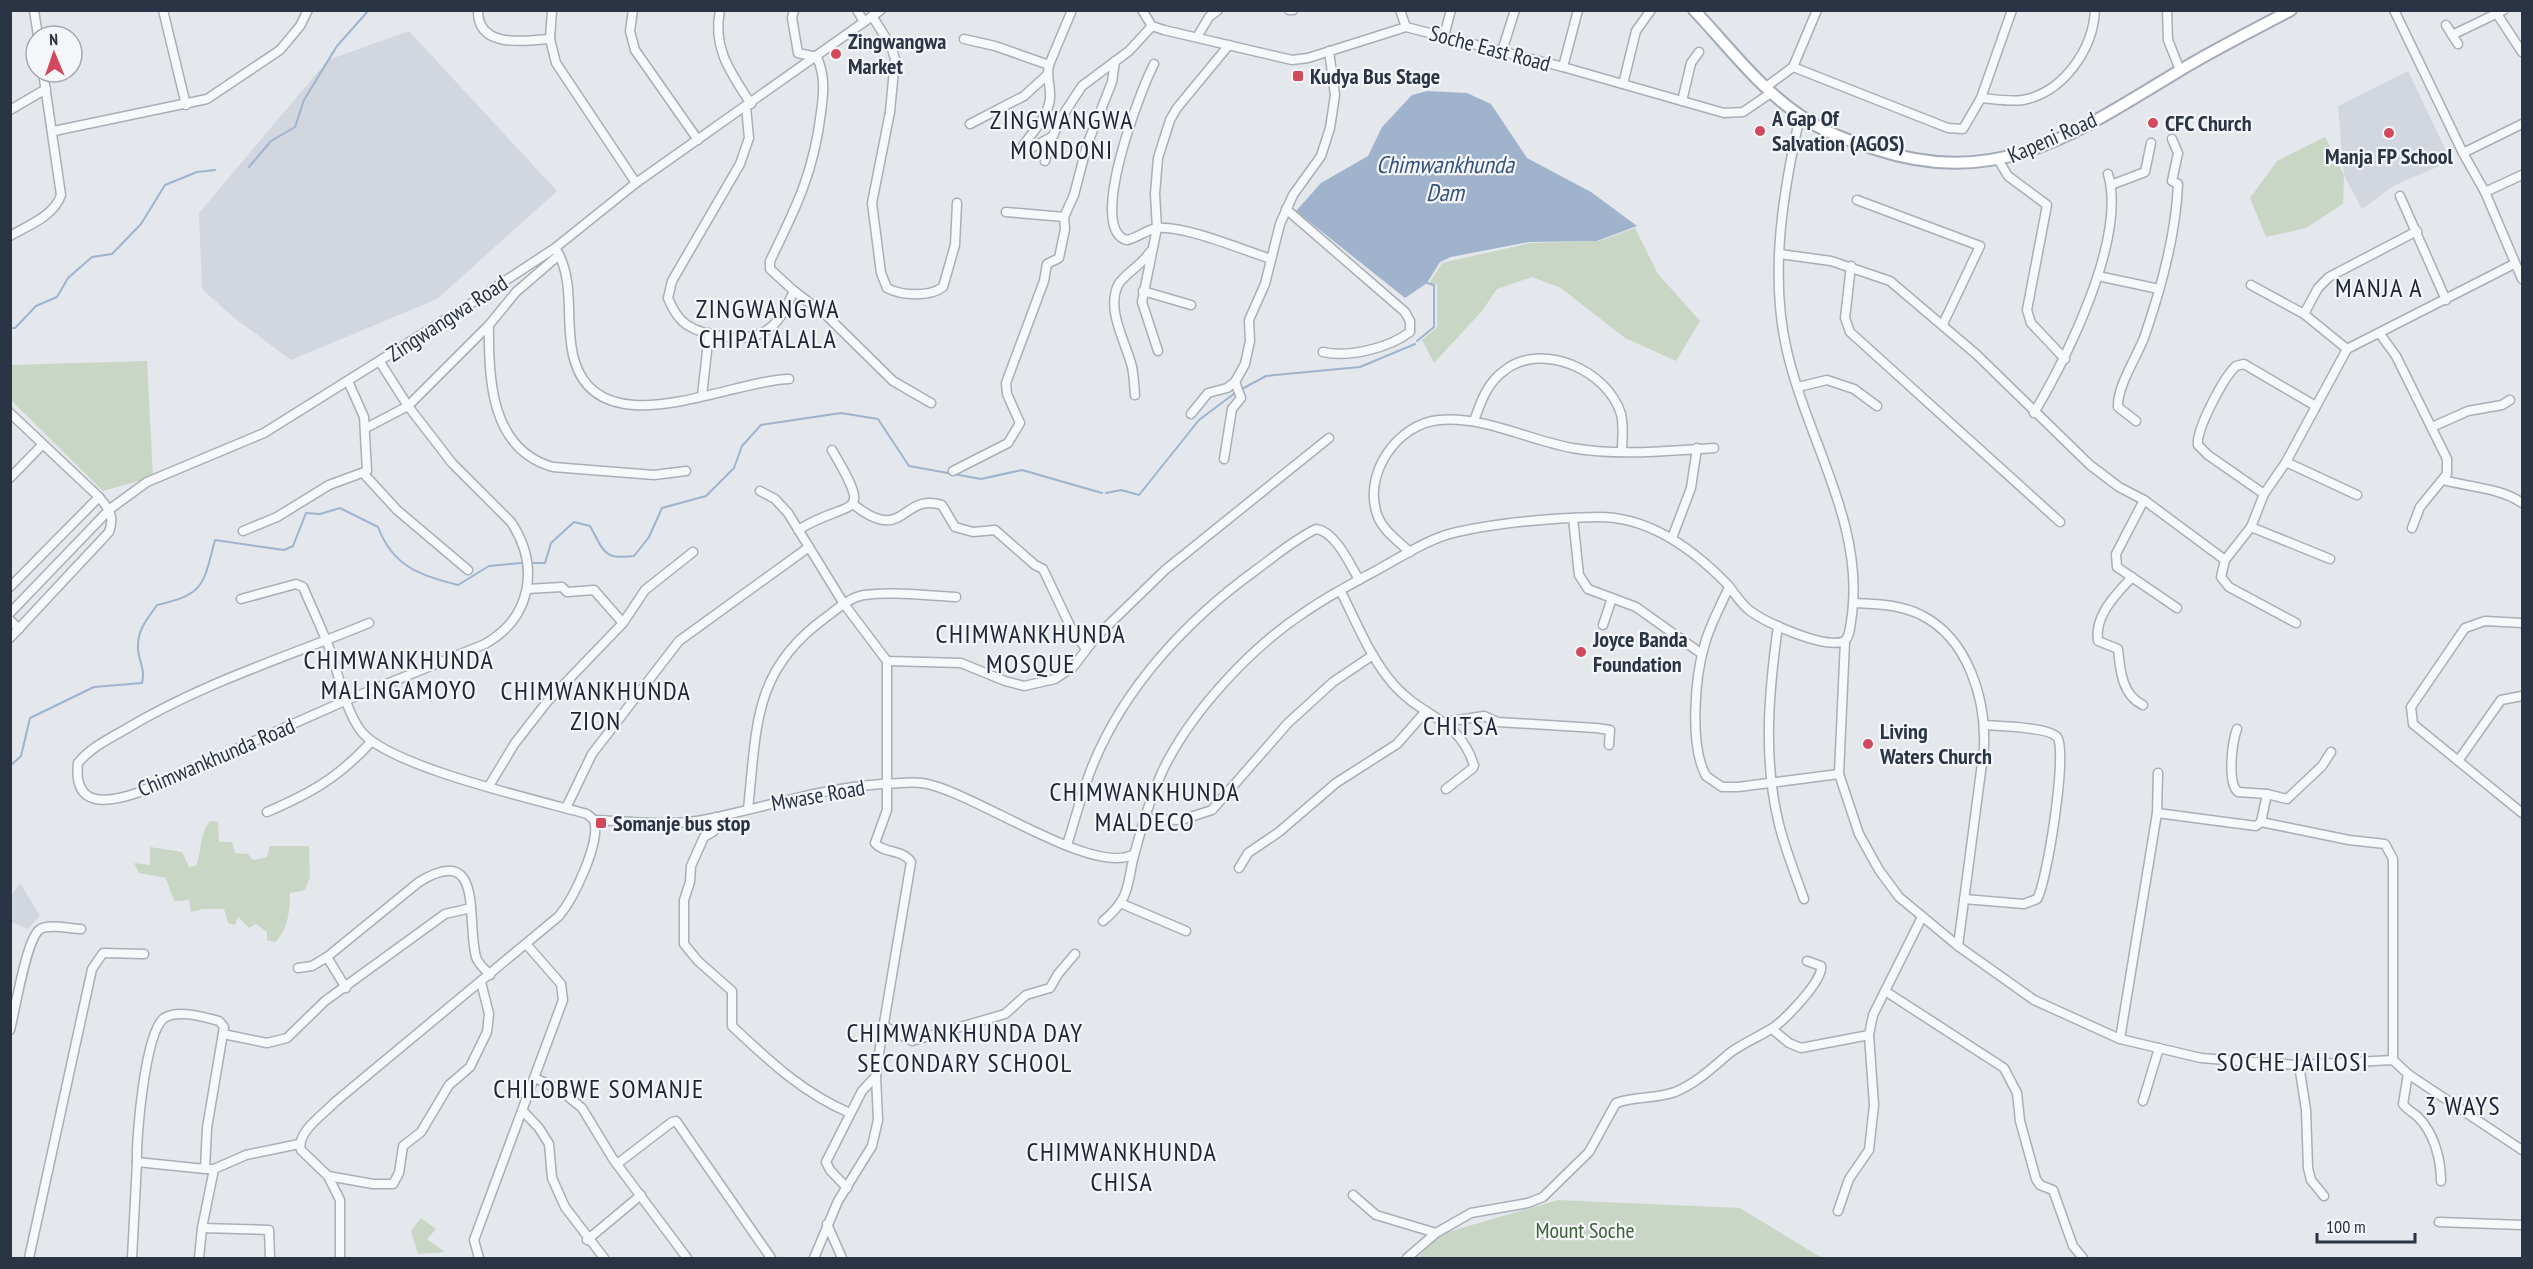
<svg xmlns="http://www.w3.org/2000/svg" width="2533" height="1269" viewBox="0 0 2533 1269" font-family="'PT Sans Narrow',sans-serif">
<style>
.built{fill:#d2d6de}
.green{fill:#c9d6c5}
.water{fill:#9fb4cc}
.lines{fill:none;stroke-linecap:round;stroke-linejoin:round}
.stream{stroke:#9fb4cc;stroke-width:2}
.minor-casing{stroke:#a9aeb7;stroke-width:11}
.major-casing{stroke:#a3abb8;stroke-width:14}
.minor{stroke:#f7f8fa;stroke-width:8}
.major{stroke:#fff;stroke-width:10}
.poi-dot{fill:#d1495b;stroke:#f4f6f9;stroke-width:2}
.labels{text-anchor:middle;dominant-baseline:central;stroke-width:4.5;stroke-linejoin:round;paint-order:stroke}
.poi-label{font-size:22px;font-weight:bold;fill:#2b3445;stroke:#f4f6f9;text-anchor:start}
.street-label{font-size:22px;fill:#2b3445;stroke:#f4f6f9}
.park-label{font-size:22px;fill:#3f6138;stroke:#f4f6f9}
.water-label{font-size:24px;font-style:italic;fill:#34527a;stroke:#f4f6f9}
.quarter-label{font-size:26px;letter-spacing:1.5px;fill:#1d2536;stroke:#f4f6f9}
</style>
<rect width="100%" height="100%" fill="#e4e7ec"/>
<!-- built -->
<g class="built">
<path d="M 409,31 L 557,191 L 437,299 L 291,360 L 232,316 L 202,289 L 199,213 L 328,60 Z"/>
<path d="M 2408,71 L 2451,161 L 2395,185 L 2362,209 L 2344,175 L 2338,106 Z"/>
<path d="M 20,883 L 40,916 L 28,929 L 11,922 L 11,896 Z"/>
</g>
<!-- green -->
<g class="green">
<path d="M 2325,137 L 2344,175 L 2343,204 L 2306,228 L 2266,237 L 2250,198 L 2277,161 Z"/>
<path d="M 1635,228 L 1658,274 L 1700,321 L 1676,361 L 1625,338 L 1561,288 L 1532,277 L 1497,289 L 1482,311 L 1434,363 L 1422,340 L 1437,327 L 1437,284 L 1429,284 L 1442,263 L 1530,243 L 1599,241 Z"/>
<path d="M 147,361 L 153,477 L 103,491 L 11,400 L 10,365 Z"/>
<path d="M 210,821 L 218,822 L 219,842 L 232,842 L 235,853 L 248,854 L 253,860 L 267,857 L 270,846 L 309,846 L 310,877 L 305,890 L 290,893 C 290,910 288,931 275,942 L 267,940 L 267,932 L 256,924 L 249,928 L 238,917 L 235,925 L 228,923 L 224,909 L 203,909 L 191,912 L 189,900 L 174,901 L 166,878 L 139,873 L 134,863 L 150,865 L 150,847 L 182,852 L 189,867 L 196,866 C 203,848 198,838 210,821 Z"/>
<path d="M 1558,1200 L 1740,1208 L 1822,1258 L 1417,1258 L 1441,1234 Z"/>
<path d="M 421,1218 L 436,1229 L 427,1239 L 445,1252 L 418,1254 L 411,1231 Z"/>
</g>
<!-- water -->
<path class="water" d="M 1427,91 L 1467,93 L 1491,104 L 1527,158 L 1591,192 L 1637,226 L 1597,241 L 1529,242 L 1451,257 L 1440,262 L 1427,283 L 1405,298 L 1296,211 L 1321,183 L 1368,156 L 1382,127 L 1412,95 Z"/>
<g class="lines">
<!-- stream -->
<g class="stream">
<path d="M 249,167 L 271,141 L 295,127 L 304,100 L 337,46 L 369,10"/>
<path d="M 10,328 L 15,328 L 36,306 L 57,297 L 68,278 L 92,257 L 112,254 L 141,224 L 165,185 L 197,172 L 215,170"/>
<path d="M 1417,341 L 1434,327 L 1434,285 L 1427,283"/>
<path d="M 1240,390 L 1266,376 L 1360,367 L 1415,344"/>
<path d="M 1106,493 L 1121,490 L 1139,495 L 1199,420 L 1235,393"/>
<path d="M 531,563 L 545,563 L 551,543 L 574,522 L 590,526 C 604,551 603,560 634,556 L 649,537 L 662,508 L 706,496 L 734,468 L 742,446 L 761,425 L 841,413 L 878,419 L 909,466 L 981,479 L 1022,470 L 1102,493"/>
<path d="M 10,766 L 21,756 L 30,718 L 94,687 L 142,683 C 146,668 137,659 138,645 C 138,629 148,618 157,605 C 205,594 203,585 215,540 L 284,550 L 293,546 L 306,513 L 320,514 L 340,508 L 378,527 C 393,567 420,575 458,585 L 489,566 L 521,563"/>
</g>
<defs>
<g id="minor">
<path d="M 34,10 L 38,36"/>
<path d="M 163,10 L 186,105"/>
<path d="M 478,10 C 477,49 525,41 550,39"/>
<path d="M 552,10 L 550,39 L 556,63 L 636,183"/>
<path d="M 633,10 L 630,31 L 635,50 L 698,140"/>
<path d="M 720,10 C 712,48 731,73 751,104"/>
<path d="M 794,10 L 792,18 L 798,53 L 817,57 C 825,76 824,91 821,112 C 814,172 796,208 770,261 L 770,269 L 794,291 L 827,316 L 893,381 L 931,403"/>
<path d="M 857,10 L 864,22"/>
<path d="M 1072,10 L 1049,65 C 1046,77 1051,86 1050,98 C 1049,115 1032,133 1022,147 L 1028,150 L 1053,136 L 1061,118 L 1082,86 L 1129,51 L 1152,26"/>
<path d="M 1142,10 L 1152,26 L 1164,30 L 1292,60 L 1308,58 L 1406,27 L 1563,67 L 1724,113 L 1743,112 L 1771,93"/>
<path d="M 1289,10 L 1293,10"/>
<path d="M 1400,10 L 1406,27"/>
<path d="M 2167,10 L 2168,40 L 2180,70"/>
<path d="M 2394,10 L 2463,153 L 2485,192 L 2522,279"/>
<path d="M 2497,14 L 2522,52"/>
<path d="M 872,16 L 891,46 L 895,59 L 890,112 L 872,203 L 881,273 L 887,288 C 902,296 930,297 943,287 L 955,245 L 957,203"/>
<path d="M 2446,25 L 2458,44"/>
<path d="M 2452,35 L 2504,10"/>
<path d="M 1444,36 L 1451,10"/>
<path d="M 1197,37 L 1209,17 L 1218,10"/>
<path d="M 964,39 L 995,46 L 1049,65"/>
<path d="M 1502,51 L 1515,10"/>
<path d="M 1154,64 C 1141,89 1086,230 1127,240 C 1137,238 1146,230 1157,228 C 1184,225 1243,250 1271,259"/>
<path d="M 1563,67 L 1578,10"/>
<path d="M 1793,67 L 1948,128 L 1963,129 L 1981,98 L 2012,10"/>
<path d="M 1623,84 L 1636,31 L 1651,10"/>
<path d="M 1766,87 L 1793,67 L 1817,10"/>
<path d="M 1981,98 C 1994,99 2009,102 2023,100 C 2064,92 2093,49 2095,10"/>
<path d="M 1682,101 L 1691,63 L 1699,52"/>
<path d="M 746,107 L 749,138 L 740,164 L 672,281 L 668,298 C 672,308 678,319 687,325 C 704,336 746,343 764,332 C 780,323 786,307 794,291"/>
<path d="M 10,110 L 46,89"/>
<path d="M 970,124 L 1024,96 L 1047,75"/>
<path d="M 54,131 L 207,99 L 280,50 L 300,26 L 308,10"/>
<path d="M 2463,153 L 2522,124"/>
<path d="M 1045,161 L 1052,137"/>
<path d="M 1999,161 L 2008,176 L 2047,205 L 2027,310 L 2031,323 L 2065,359"/>
<path d="M 2111,185 L 2145,172 L 2151,143"/>
<path d="M 2485,192 L 2522,175"/>
<path d="M 2400,196 L 2446,300"/>
<path d="M 1857,200 L 1980,246 L 1943,324"/>
<path d="M 1286,209 L 1405,312 L 1410,321 L 1410,332 C 1389,348 1348,358 1323,352"/>
<path d="M 1006,212 L 1064,217"/>
<path d="M 10,236 C 29,225 54,216 61,195 L 43,72"/>
<path d="M 557,251 C 576,284 564,323 574,359 C 599,449 730,380 789,379"/>
<path d="M 1780,254 L 1831,261 L 1890,281 L 1976,354 L 2090,465 L 2119,487 L 2144,500 L 2225,560"/>
<path d="M 559,255 L 516,292 L 489,325 C 488,379 491,450 553,467 L 654,475 L 686,471"/>
<path d="M 1851,266 L 1845,318 L 1850,332 L 2060,522"/>
<path d="M 2098,276 L 2159,289"/>
<path d="M 2251,285 L 2304,314 L 2347,349"/>
<path d="M 1143,291 L 1191,305"/>
<path d="M 2304,314 L 2318,288 L 2329,277 L 2417,231"/>
<path d="M 2380,334 L 2396,356 L 2447,459 L 2447,474 L 2420,507 L 2412,528"/>
<path d="M 1158,351 L 1142,302 L 1157,228 L 1155,194 L 1158,158 L 1170,120 L 1177,108 L 1229,45"/>
<path d="M 1798,387 L 1827,380 L 1854,389 L 1877,406"/>
<path d="M 1135,395 C 1134,385 1134,376 1132,367 C 1126,342 1106,311 1118,285 C 1123,275 1141,266 1150,252"/>
<path d="M 702,396 L 709,333"/>
<path d="M 10,413 L 99,497 C 109,509 115,516 109,532 L 10,638"/>
<path d="M 2034,413 C 2067,357 2127,238 2108,174"/>
<path d="M 1191,414 L 1208,393 L 1227,388 L 1235,382 L 1245,364 L 1250,341 L 1249,320 L 1265,284 L 1280,224 L 1293,195 L 1321,156 L 1330,128 L 1335,95 L 1329,51"/>
<path d="M 1474,421 C 1481,401 1487,383 1505,370 C 1543,341 1608,371 1621,414 C 1624,426 1622,439 1622,451"/>
<path d="M 2136,421 L 2118,407 C 2117,387 2136,358 2144,338 C 2161,289 2176,236 2178,184 L 2172,181 L 2178,153 L 2172,139"/>
<path d="M 2432,427 L 2468,411 L 2502,405 L 2510,400"/>
<path d="M 366,428 L 408,406 L 489,325"/>
<path d="M 1224,459 L 1232,409 L 1241,398 L 1235,382"/>
<path d="M 2286,462 L 2357,495"/>
<path d="M 953,471 L 1008,443 L 1020,423 L 1007,394 L 1006,383 L 1044,281 L 1047,264 L 1059,258 L 1065,229 L 1064,217 L 1074,195 L 1087,145 L 1112,82 L 1115,61"/>
<path d="M 364,474 L 397,510 L 468,570"/>
<path d="M 10,478 L 42,445"/>
<path d="M 2443,480 C 2469,487 2501,488 2522,503"/>
<path d="M 760,491 L 775,499 L 788,513 L 844,604 L 887,661 L 887,810 L 875,843 C 884,854 903,849 911,862 L 880,1047 L 876,1076 L 878,1120 L 872,1146 L 838,1201 L 814,1258"/>
<path d="M 2264,494 L 2208,455 L 2198,445 C 2196,429 2224,377 2236,366 L 2244,364 L 2314,405"/>
<path d="M 2144,500 L 2116,554 L 2117,567 L 2177,608"/>
<path d="M 853,504 C 905,546 901,492 942,505 L 955,527 L 973,532 L 995,530 L 1035,565 L 1043,569 L 1072,630 L 1086,649"/>
<path d="M 1573,518 L 1579,575 L 1588,589 L 1636,607 L 1702,654"/>
<path d="M 2251,527 L 2330,559"/>
<path d="M 798,530 C 851,497 875,523 832,450"/>
<path d="M 243,531 L 277,517 L 329,485 L 367,471 L 364,417 L 348,381"/>
<path d="M 1672,538 L 1691,488 L 1697,448"/>
<path d="M 1410,552 C 1398,541 1382,530 1377,514 C 1363,474 1397,424 1439,420 C 1485,416 1528,440 1572,448 C 1617,456 1669,451 1714,448"/>
<path d="M 2132,577 C 2116,594 2094,616 2098,641 L 2118,649 C 2120,670 2122,695 2143,705"/>
<path d="M 10,587 L 99,497"/>
<path d="M 1729,587 C 1721,605 1711,623 1705,643 C 1695,676 1689,745 1706,776 L 1722,787 L 1738,787 L 1839,774"/>
<path d="M 527,589 L 562,587 L 567,592 L 594,590 L 623,623"/>
<path d="M 1341,592 C 1357,623 1370,658 1394,685 C 1423,718 1458,717 1474,765 L 1473,768 L 1446,789"/>
<path d="M 241,599 L 296,584 L 303,587 C 312,608 322,629 330,650 C 339,675 345,710 361,731 C 389,767 538,800 587,814 L 594,820 C 631,821 671,827 708,819 C 766,807 822,788 882,784 C 895,784 909,781 922,783 C 972,790 1093,878 1134,854"/>
<path d="M 1853,603 C 1875,604 1900,604 1921,615 C 1968,638 1986,699 1984,748 L 1958,946"/>
<path d="M 10,613 L 110,509 L 147,482 L 264,433 L 467,306 L 555,248 L 636,183 L 881,10"/>
<path d="M 10,620 L 19,629"/>
<path d="M 369,623 C 287,657 202,683 126,729 C 110,738 90,748 78,763 C 73,808 107,803 137,793 L 347,700 L 485,644 C 532,617 540,566 511,522 L 452,463 L 408,406 L 380,362"/>
<path d="M 2296,623 L 2229,587 L 2221,577 L 2225,560 L 2251,527 L 2264,494 L 2286,462 L 2347,349 L 2514,264"/>
<path d="M 2522,623 L 2485,621 L 2465,628 L 2411,707 L 2413,724 L 2522,813"/>
<path d="M 1603,625 L 1612,598"/>
<path d="M 1778,626 C 1769,690 1763,756 1778,820 C 1784,847 1795,873 1804,899"/>
<path d="M 1845,641 L 1839,774 L 1859,834 L 1879,870 L 1899,897 L 1958,946 L 2034,1000 L 2120,1039 L 2201,1058 L 2251,1062 L 2299,1065 L 2393,1060 L 2408,1074 L 2522,1150"/>
<path d="M 887,661 L 961,663 L 1005,681 L 1024,686 L 1055,679 L 1073,667 L 1096,637 L 1165,570 L 1329,438"/>
<path d="M 1445,722 L 1484,716 L 1498,722 L 1596,728 L 1610,730 L 1609,745"/>
<path d="M 2237,729 C 2232,742 2227,783 2238,792 L 2267,794 L 2287,799 L 2322,766 L 2331,752"/>
<path d="M 2458,761 L 2501,700 L 2522,696"/>
<path d="M 489,786 L 515,743 L 547,702 L 623,623 L 645,590 L 693,552"/>
<path d="M 566,808 L 592,754 L 679,641 L 809,547"/>
<path d="M 748,809 C 757,728 752,671 825,618 C 836,610 850,597 864,595 C 894,591 926,596 956,597"/>
<path d="M 267,812 C 311,793 338,778 371,742"/>
<path d="M 2157,813 L 2256,826 L 2261,822 L 2267,794"/>
<path d="M 716,817 L 714,831 L 704,837 L 691,866 L 690,882 L 684,900 L 684,944 L 698,961 L 732,991 L 732,1026 C 768,1060 804,1094 850,1113"/>
<path d="M 1146,819 L 1181,820 L 1212,810 L 1288,723 L 1333,682 L 1373,655"/>
<path d="M 2261,822 L 2349,840 L 2385,844 L 2393,859 L 2393,1060"/>
<path d="M 1067,845 C 1075,820 1082,792 1092,767 C 1124,687 1187,620 1256,570 C 1275,556 1295,539 1316,529 C 1335,531 1350,564 1359,580"/>
<path d="M 1239,868 L 1248,853 L 1279,832 L 1336,783 L 1397,744 L 1426,711"/>
<path d="M 1964,899 L 2024,904 L 2037,899 C 2047,883 2068,750 2057,737 C 2048,727 2000,726 1985,725"/>
<path d="M 1120,903 L 1186,931"/>
<path d="M 1103,921 C 1133,896 1126,883 1135,852 C 1142,825 1151,797 1162,772 C 1190,713 1250,648 1305,612 C 1328,596 1353,583 1377,570 C 1403,556 1429,538 1457,532 C 1503,522 1553,518 1599,517 C 1650,517 1693,549 1727,584 C 1734,592 1740,603 1749,610 C 1766,623 1826,650 1845,641 C 1851,634 1850,624 1852,615 C 1864,523 1807,439 1787,351 C 1769,275 1783,192 1800,116"/>
<path d="M 327,957 L 346,988"/>
<path d="M 298,968 L 312,966 L 327,957 L 419,882 C 485,841 466,921 476,957 C 478,964 485,969 490,975"/>
<path d="M 1885,991 L 2004,1068 L 2017,1093 L 2020,1121 L 2036,1179 L 2040,1185 L 2053,1190 L 2073,1246 L 2083,1258"/>
<path d="M 884,1026 L 912,1041 L 1005,1014 L 1026,995 L 1050,988 L 1058,974 L 1075,954"/>
<path d="M 1772,1029 L 1789,1043 L 1801,1048 L 1869,1035 L 1874,1105 L 1869,1150 L 1849,1179 L 1838,1211"/>
<path d="M 10,1030 C 15,1011 26,941 39,930 C 47,923 71,929 81,929"/>
<path d="M 223,1034 L 267,1043 L 287,1038 L 325,1001 L 445,914 L 471,908"/>
<path d="M 1869,1035 L 1873,1015 L 1922,917"/>
<path d="M 2120,1039 L 2157,813 L 2158,773"/>
<path d="M 2299,1065 L 2306,1110 L 2308,1168 L 2311,1180 L 2324,1196"/>
<path d="M 2408,1074 L 2403,1104 C 2407,1110 2413,1112 2418,1117 C 2434,1133 2441,1159 2441,1181"/>
<path d="M 535,1078 L 560,1090 L 582,1108 L 613,1159 L 687,1258"/>
<path d="M 2143,1101 L 2159,1048"/>
<path d="M 523,1111 L 539,1128 L 549,1144 L 552,1178 L 565,1207 L 604,1258"/>
<path d="M 617,1164 L 672,1122 L 676,1121 L 771,1258"/>
<path d="M 205,1169 L 207,1128 L 224,1027 L 219,1021 C 204,1017 178,1009 164,1018 C 145,1033 136,1137 137,1162 L 205,1169 L 214,1169"/>
<path d="M 328,1176 L 373,1184 L 393,1184 L 399,1173 L 403,1146 L 421,1132 L 449,1085 L 470,1067 L 487,1032 L 489,1014 L 481,982"/>
<path d="M 847,1188 L 830,1170 L 826,1162 L 862,1091 L 876,1076"/>
<path d="M 1353,1195 L 1376,1215 L 1436,1233"/>
<path d="M 2439,1222 L 2522,1225"/>
<path d="M 827,1224 L 842,1258"/>
<path d="M 202,1228 L 269,1230 L 270,1258"/>
<path d="M 587,1240 L 641,1195"/>
<path d="M 29,1258 L 92,969 L 103,953 L 144,954"/>
<path d="M 132,1258 L 137,1162"/>
<path d="M 199,1258 L 202,1228 L 214,1169 L 246,1155 L 299,1144"/>
<path d="M 340,1258 L 340,1200 L 328,1176 L 301,1150 C 296,1132 324,1114 335,1102 L 559,916 C 574,898 601,842 594,820"/>
<path d="M 479,1258 L 474,1240 L 563,1000 L 561,984 L 527,945"/>
<path d="M 1407,1258 L 1436,1233 L 1471,1213 L 1528,1203 L 1543,1197 L 1589,1152 L 1616,1103 C 1635,1096 1656,1099 1675,1092 C 1697,1083 1713,1067 1731,1052 C 1744,1043 1758,1037 1771,1029 C 1783,1022 1824,980 1821,966 L 1807,961"/>
</g>
<path id="major" d="M 1694,10 C 1728,46 1760,89 1801,116 C 1823,132 1850,141 1875,149 C 2000,190 2077,132 2179,71 C 2215,49 2254,30 2291,10"/>
</defs>
<!-- minor casing -->
<use href="#minor" class="minor-casing"/>
<!-- major casing -->
<use href="#major" class="major-casing"/>
<!-- minor -->
<use href="#minor" class="minor"/>
<!-- major -->
<use href="#major" class="major"/>
</g>
<!-- markers -->
<g class="poi-dot">
<circle cx="836" cy="54" r="6"/>
<rect x="1292" y="70" width="12" height="12" rx="3"/>
<circle cx="2153" cy="123" r="6"/>
<circle cx="1760" cy="131" r="6"/>
<circle cx="2389" cy="133" r="6"/>
<circle cx="1581" cy="652" r="6"/>
<circle cx="1868" cy="744" r="6"/>
<rect x="595" y="817" width="12" height="12" rx="3"/>
</g>
<g class="labels">
<!-- poi labels -->
<g class="poi-label">
<text x="848" y="41">Zingwangwa<tspan x="848" dy="25">Market</tspan></text>
<text x="1310" y="76">Kudya Bus Stage</text>
<text x="1772" y="118">A Gap Of<tspan x="1772" dy="25">Salvation (AGOS)</tspan></text>
<text x="2165" y="123">CFC Church</text>
<text x="2389" y="156" text-anchor="middle">Manja FP School</text>
<text x="1593" y="639">Joyce Banda<tspan x="1593" dy="25">Foundation</tspan></text>
<text x="1880" y="731">Living<tspan x="1880" dy="25">Waters Church</tspan></text>
<text x="613" y="823">Somanje bus stop</text>
</g>
<!-- street labels -->
<g class="street-label">
<text transform="translate(1490 48) rotate(15)">Soche East Road</text>
<text transform="translate(2052 137) rotate(-24)">Kapeni Road</text>
<text transform="translate(447 318) rotate(-33)">Zingwangwa Road</text>
<text transform="translate(216 757) rotate(-23)">Chimwankhunda Road</text>
<text transform="translate(818 795) rotate(-10)">Mwase Road</text>
</g>
<!-- park labels -->
<g class="park-label">
<text x="1585" y="1230">Mount Soche</text>
</g>
<!-- water labels -->
<g class="water-label">
<text x="1445" y="164">Chimwankhunda<tspan x="1445" dy="28">Dam</tspan></text>
</g>
<!-- quarter labels -->
<g class="quarter-label">
<text x="1062" y="119">ZINGWANGWA<tspan x="1062" dy="30">MONDONI</tspan></text>
<text x="2379" y="287">MANJA A</text>
<text x="768" y="308">ZINGWANGWA<tspan x="768" dy="30">CHIPATALALA</tspan></text>
<text x="1031" y="633">CHIMWANKHUNDA<tspan x="1031" dy="30">MOSQUE</tspan></text>
<text x="399" y="659">CHIMWANKHUNDA<tspan x="399" dy="30">MALINGAMOYO</tspan></text>
<text x="596" y="690">CHIMWANKHUNDA<tspan x="596" dy="30">ZION</tspan></text>
<text x="1461" y="725">CHITSA</text>
<text x="1145" y="791">CHIMWANKHUNDA<tspan x="1145" dy="30">MALDECO</tspan></text>
<text x="965" y="1032">CHIMWANKHUNDA DAY<tspan x="965" dy="30">SECONDARY SCHOOL</tspan></text>
<text x="2293" y="1061">SOCHE JAILOSI</text>
<text x="599" y="1088">CHILOBWE SOMANJE</text>
<text x="2463" y="1105">3 WAYS</text>
<text x="1122" y="1151">CHIMWANKHUNDA<tspan x="1122" dy="30">CHISA</tspan></text>
</g>
</g>
<!-- border -->
<rect width="2533" height="1269" fill="none" stroke="#2b3445" stroke-width="24"/>
<!-- north arrow -->
<g transform="translate(54 54) rotate(358)"><circle r="28" fill="#f4f6f9" stroke="#a4a8b1" stroke-width="1.5"/>
<path d="M0-4.5L10 22L0 15L-10 22Z" fill="#d1495b"/>
<text y="-9" font-size="16" font-weight="bold" text-anchor="middle" fill="#2b3445">N</text>
</g>
<!-- scale -->
<path d="M2317 1233v9h98v-9" fill="none" stroke="#2b3445" stroke-width="3"/>
<text x="2326" y="1233" font-size="18" fill="#2b3445" stroke="#f4f6f9" stroke-width="4.5" paint-order="stroke">100 m</text>
</svg>
